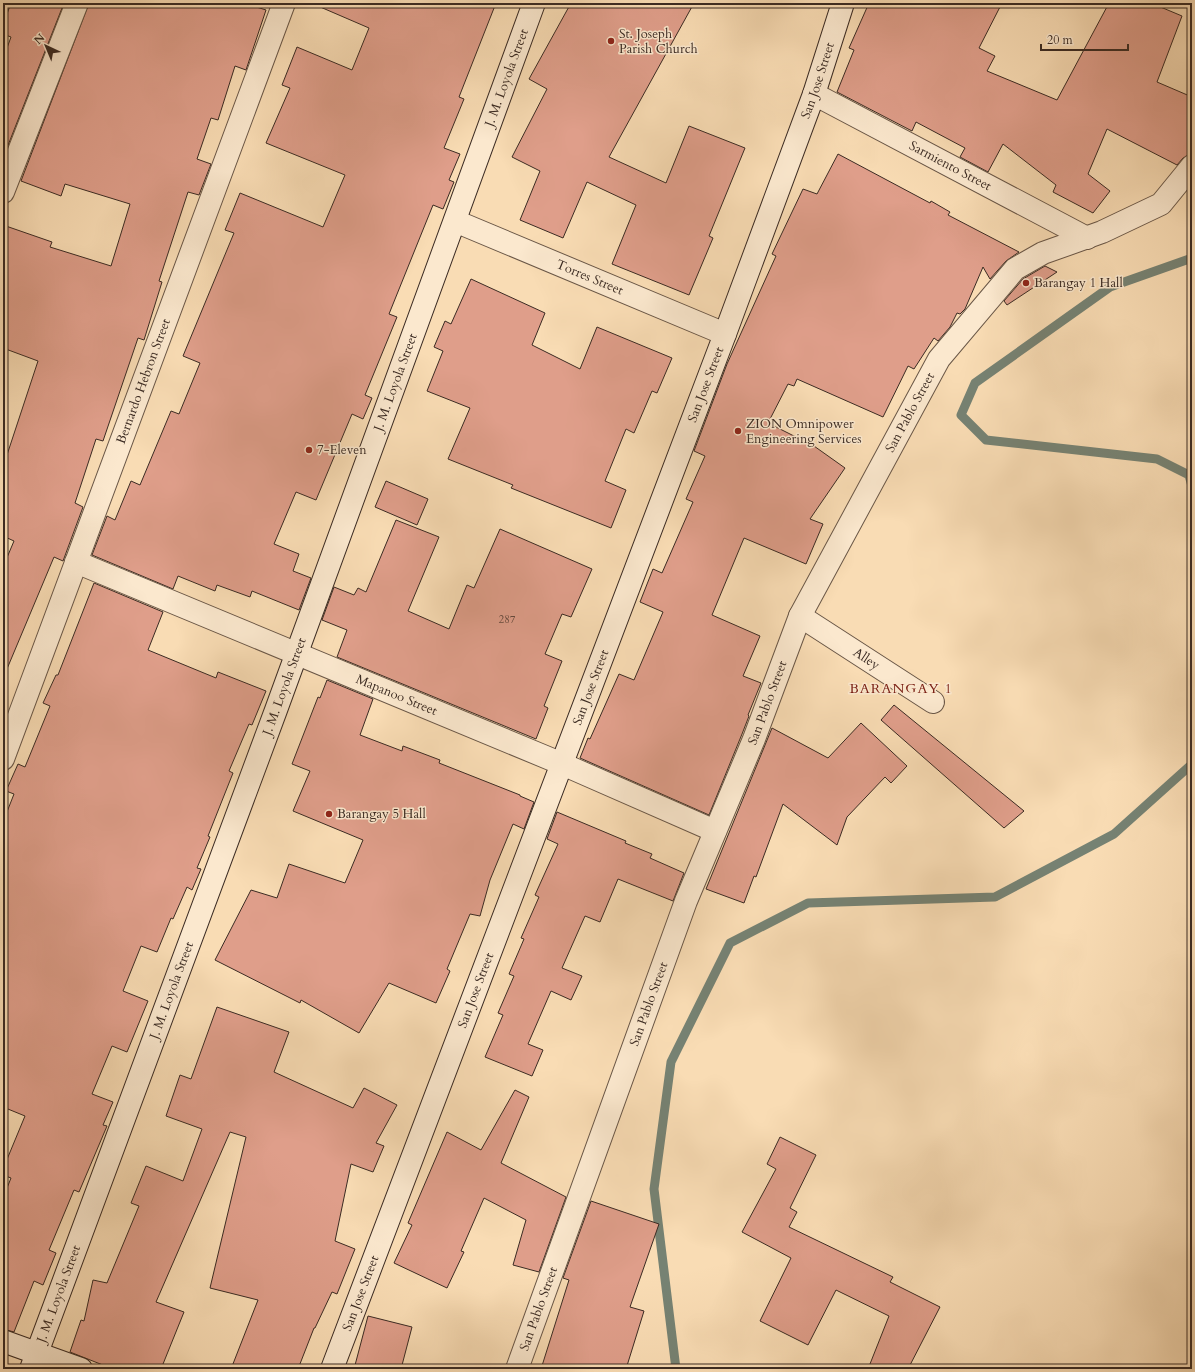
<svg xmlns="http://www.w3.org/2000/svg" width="1195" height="1372" viewBox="0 0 1195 1372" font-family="Cardo,serif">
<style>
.green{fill:#c0c08b;stroke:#7e7657}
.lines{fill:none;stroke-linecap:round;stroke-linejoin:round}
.stream{stroke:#768273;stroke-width:9}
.building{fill:#df9e8a;stroke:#3b2b23}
.street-casing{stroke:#6a5747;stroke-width:24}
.secondary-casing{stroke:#3b2b23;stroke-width:24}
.street{stroke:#fbe8ce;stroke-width:22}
.secondary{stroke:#fbe8ce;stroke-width:22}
.poi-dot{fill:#8f2418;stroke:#fbe8ce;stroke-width:1.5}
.labels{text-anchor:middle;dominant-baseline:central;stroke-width:3;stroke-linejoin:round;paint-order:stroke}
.number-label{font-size:11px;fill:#64483d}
.poi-label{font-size:13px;fill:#3b2b23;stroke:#fbe8ce;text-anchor:start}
.street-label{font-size:13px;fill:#3b2b23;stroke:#fbe8ce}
.neighbourhood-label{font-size:14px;letter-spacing:1px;fill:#7a1f14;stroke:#fbe8ce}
</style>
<rect width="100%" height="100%" fill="#f9dcb4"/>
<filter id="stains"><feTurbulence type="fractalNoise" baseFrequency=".005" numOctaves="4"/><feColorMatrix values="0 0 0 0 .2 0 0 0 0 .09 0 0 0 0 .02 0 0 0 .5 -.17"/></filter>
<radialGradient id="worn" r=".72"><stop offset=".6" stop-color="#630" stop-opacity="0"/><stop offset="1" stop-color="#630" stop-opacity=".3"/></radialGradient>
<!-- green -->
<path class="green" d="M 3,3 L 14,3 L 3,38 Z"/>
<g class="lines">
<!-- stream -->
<g class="stream">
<path d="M 1192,258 L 1110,287 L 975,383 L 961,415 L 986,440 L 1157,459 L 1189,475 L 1192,486"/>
<path d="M 676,1369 L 654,1189 L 671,1062 L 730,943 L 808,903 L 995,897 L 1114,834 L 1192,764"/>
</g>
</g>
<!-- building -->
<g class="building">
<path d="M 11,3 L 64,3 L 3,158 L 3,59 L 11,37 L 3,34 L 3,25 Z"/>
<path d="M 89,3 L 244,3 L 266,10 L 246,70 L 235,66 L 218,120 L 211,118 L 197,159 L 211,164 L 199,195 L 188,192 L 159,281 L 162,282 L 144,340 L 138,338 L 103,441 L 96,439 L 75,503 L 83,507 L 63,561 L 54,557 L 4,676 L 3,567 L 14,541 L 3,536 L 3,467 L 38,361 L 3,348 L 3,225 L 52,242 L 50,247 L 111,266 L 130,204 L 65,184 L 61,196 L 21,181 Z"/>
<path d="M 311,3 L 496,3 L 459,97 L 464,99 L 444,148 L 460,154 L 449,180 L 454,182 L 443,209 L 433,205 L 389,314 L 397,317 L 365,395 L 372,398 L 363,419 L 352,414 L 316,500 L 296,492 L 274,544 L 299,554 L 293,571 L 311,578 L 299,610 L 252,591 L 250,597 L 217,585 L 215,591 L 178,576 L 173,589 L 92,555 L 107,516 L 115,520 L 131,481 L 140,485 L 171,411 L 179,414 L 200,363 L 183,356 L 234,233 L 225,230 L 240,193 L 323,227 L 345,175 L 266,143 L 290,88 L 282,85 L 297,47 L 352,70 L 369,28 Z"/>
<path d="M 571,3 L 694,3 L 609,157 L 666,183 L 689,126 L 745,148 L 709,236 L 713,238 L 689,295 L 612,264 L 636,205 L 587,182 L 563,238 L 520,220 L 540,171 L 512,157 L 547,89 L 529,79 Z"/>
<path d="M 869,3 L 1002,3 L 979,48 L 995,56 L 987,71 L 1057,100 L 1109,3 L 1151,3 L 1182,16 L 1157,82 L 1192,97 L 1192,154 L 1183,158 L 1177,165 L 1107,129 L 1088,174 L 1110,191 L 1093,213 L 1053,192 L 1056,185 L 1003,144 L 988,172 L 960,157 L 965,148 L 916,122 L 912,131 L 837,92 L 854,50 L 849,48 Z"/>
<path d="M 838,154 L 930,203 L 931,201 L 950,212 L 948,215 L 1019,252 L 1006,261 L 990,279 L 983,267 L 965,309 L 960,314 L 957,313 L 950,327 L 938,341 L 934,338 L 914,369 L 908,366 L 883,417 L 797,379 L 794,386 L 788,384 L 768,423 L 814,446 L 845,468 L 810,519 L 823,524 L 806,564 L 744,538 L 712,615 L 760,636 L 743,676 L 761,683 L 748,715 L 749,716 L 742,734 L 709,815 L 580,758 L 588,738 L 590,739 L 619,674 L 634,680 L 663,612 L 640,602 L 653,569 L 662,573 L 693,502 L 686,499 L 705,456 L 694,451 L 727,364 L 776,256 L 772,254 L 803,189 L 817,194 Z"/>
<path d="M 1045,266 L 1057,272 L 1007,305 L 1004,301 L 1023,279 Z"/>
<path d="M 471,279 L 545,313 L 532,345 L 580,369 L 597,327 L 672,358 L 657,393 L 652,391 L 634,433 L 626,429 L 605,481 L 626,490 L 611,528 L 511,488 L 513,485 L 448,459 L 470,408 L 427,391 L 443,351 L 434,347 L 445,321 L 451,324 Z"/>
<path d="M 386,481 L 428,499 L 417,525 L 375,507 Z"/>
<path d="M 396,520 L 439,537 L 408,611 L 449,629 L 467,585 L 474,588 L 500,529 L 592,569 L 571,617 L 562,614 L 545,654 L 562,661 L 544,706 L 548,708 L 536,739 L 337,657 L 347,630 L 322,620 L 334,587 L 354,595 L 358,588 L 366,592 Z"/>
<path d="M 94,583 L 163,612 L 148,650 L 216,678 L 218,672 L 266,691 L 252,725 L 249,724 L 229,771 L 233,773 L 208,836 L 210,837 L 197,868 L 201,869 L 192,890 L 187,887 L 173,919 L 171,918 L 157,952 L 141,946 L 123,991 L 148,1001 L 127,1052 L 112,1046 L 92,1094 L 113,1102 L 103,1125 L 107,1126 L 79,1192 L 74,1190 L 49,1250 L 56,1253 L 43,1285 L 34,1281 L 14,1332 L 3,1329 L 3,1198 L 11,1178 L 3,1175 L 3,1169 L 25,1116 L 3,1107 L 3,822 L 14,794 L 6,791 L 18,764 L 25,767 L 50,706 L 43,703 L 56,675 L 58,675 Z"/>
<path d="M 327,680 L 373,699 L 360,735 L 402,751 L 403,746 L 440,760 L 439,763 L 520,795 L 520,796 L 534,802 L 524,829 L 513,824 L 490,880 L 480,916 L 470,914 L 447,969 L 450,971 L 436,1003 L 389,983 L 359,1033 L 301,1000 L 300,1003 L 215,960 L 251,890 L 277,898 L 289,864 L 345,883 L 363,840 L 293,811 L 310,771 L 292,764 L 318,697 L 320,698 Z"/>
<path d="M 894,705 L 1024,811 L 1004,828 L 881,720 Z"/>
<path d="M 861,723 L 907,766 L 891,783 L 885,777 L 847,817 L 837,845 L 783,804 L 756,877 L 754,876 L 744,903 L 706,889 L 772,728 L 828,758 Z"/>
<path d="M 557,812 L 626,841 L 625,843 L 652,854 L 650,858 L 684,873 L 673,901 L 618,879 L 600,922 L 585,916 L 562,968 L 582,976 L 571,1000 L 551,991 L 528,1044 L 543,1050 L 532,1076 L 485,1057 L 503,1015 L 498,1013 L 514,976 L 509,974 L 524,939 L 521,938 L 539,897 L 535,895 L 558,844 L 547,839 Z"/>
<path d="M 217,1007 L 289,1032 L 274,1072 L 353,1108 L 364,1088 L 397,1105 L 376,1143 L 384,1146 L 373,1172 L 351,1164 L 335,1241 L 355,1249 L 337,1294 L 332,1292 L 315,1328 L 314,1328 L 298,1369 L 231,1369 L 258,1300 L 210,1288 L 246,1137 L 230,1132 L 156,1302 L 184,1312 L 161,1369 L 113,1369 L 70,1352 L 81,1320 L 84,1321 L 93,1280 L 107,1283 L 139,1206 L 131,1203 L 146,1166 L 183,1181 L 202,1129 L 166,1116 L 180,1075 L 191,1079 Z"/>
<path d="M 515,1090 L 529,1097 L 501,1163 L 566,1197 L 539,1272 L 513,1265 L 526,1220 L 484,1198 L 461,1251 L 464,1252 L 447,1288 L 394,1263 L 412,1225 L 408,1223 L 447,1132 L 481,1150 Z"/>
<path d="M 780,1137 L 816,1155 L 790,1208 L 797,1212 L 789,1227 L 893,1277 L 890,1282 L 940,1307 L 908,1369 L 868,1369 L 889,1316 L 836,1290 L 808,1345 L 760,1321 L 791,1258 L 742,1232 L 776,1169 L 767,1164 Z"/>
<path d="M 591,1201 L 659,1224 L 630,1307 L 644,1311 L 626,1369 L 541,1369 L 569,1280 L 563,1278 Z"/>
<path d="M 368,1316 L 412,1327 L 401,1369 L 354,1369 Z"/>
</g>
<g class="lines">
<defs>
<g id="street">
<path id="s1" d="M 814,94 L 1087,238"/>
<path d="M 3,192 L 77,3"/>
<path id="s2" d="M 455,221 L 725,334"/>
<path id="s3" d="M 76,562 L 560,763 L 715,831"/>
<path id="s4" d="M 800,616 L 933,702"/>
<path id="s5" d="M 3,759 L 284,3"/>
<path id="s6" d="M 517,1369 L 686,901 L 754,739 L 800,616 L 939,359 L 1015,269 L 1043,253 L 1102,232 L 1161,204 L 1192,166"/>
</g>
<g id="secondary">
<path d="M 3,1341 L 81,1369"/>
<path id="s7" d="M 31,1369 L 276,710 L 534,3"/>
<path id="s8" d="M 332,1369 L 725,334 L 814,94 L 843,3"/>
</g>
</defs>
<!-- street casing -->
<use href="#street" class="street-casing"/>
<!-- secondary casing -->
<use href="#secondary" class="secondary-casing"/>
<!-- street -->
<use href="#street" class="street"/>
<!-- secondary -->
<use href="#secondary" class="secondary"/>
</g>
<!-- markers -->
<g class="poi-dot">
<circle cx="611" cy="41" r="4"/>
<circle cx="1026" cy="283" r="4"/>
<circle cx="738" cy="431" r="4"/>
<circle cx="309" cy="450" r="4"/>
<circle cx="329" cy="814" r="4"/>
</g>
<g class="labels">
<!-- number labels -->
<g class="number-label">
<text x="507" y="619">287</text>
</g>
<!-- poi labels -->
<g class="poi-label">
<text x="619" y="34">St. Joseph<tspan x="619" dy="15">Parish Church</tspan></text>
<text x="1034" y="283">Barangay 1 Hall</text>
<text x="746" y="424">ZION Omnipower<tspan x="746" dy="15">Engineering Services</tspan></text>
<text x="317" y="450">7-Eleven</text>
<text x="337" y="814">Barangay 5 Hall</text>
</g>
<!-- street labels -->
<g class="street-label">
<text stroke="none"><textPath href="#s7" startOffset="1376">J. M. Loyola Street</textPath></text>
<text stroke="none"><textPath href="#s8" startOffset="1377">San Jose Street</textPath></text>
<text stroke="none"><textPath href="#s1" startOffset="154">Sarmiento Street</textPath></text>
<text stroke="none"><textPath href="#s2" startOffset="146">Torres Street</textPath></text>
<text stroke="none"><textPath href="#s5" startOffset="403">Bernardo Hebron Street</textPath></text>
<text stroke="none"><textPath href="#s7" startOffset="1052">J. M. Loyola Street</textPath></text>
<text stroke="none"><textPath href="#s8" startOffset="1053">San Jose Street</textPath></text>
<text stroke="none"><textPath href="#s6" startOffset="1036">San Pablo Street</textPath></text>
<text stroke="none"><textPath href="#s4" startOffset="79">Alley</textPath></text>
<text stroke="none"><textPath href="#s7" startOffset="728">J. M. Loyola Street</textPath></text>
<text stroke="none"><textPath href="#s8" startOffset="729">San Jose Street</textPath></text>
<text stroke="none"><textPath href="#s3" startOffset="347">Mapanoo Street</textPath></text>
<text stroke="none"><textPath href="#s6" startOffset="712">San Pablo Street</textPath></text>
<text stroke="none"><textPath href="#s7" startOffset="404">J. M. Loyola Street</textPath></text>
<text stroke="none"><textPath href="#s8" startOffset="405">San Jose Street</textPath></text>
<text stroke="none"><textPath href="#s6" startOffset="388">San Pablo Street</textPath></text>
<text stroke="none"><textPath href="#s8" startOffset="81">San Jose Street</textPath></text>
<text stroke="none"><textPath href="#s7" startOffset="80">J. M. Loyola Street</textPath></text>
<text stroke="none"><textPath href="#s6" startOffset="64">San Pablo Street</textPath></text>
</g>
<!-- neighbourhood labels -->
<g class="neighbourhood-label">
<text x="901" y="688">BARANGAY 1</text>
</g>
</g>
<!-- margin -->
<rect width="1195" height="1372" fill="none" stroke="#f9dcb4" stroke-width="16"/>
<rect x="4" y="4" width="1187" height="1364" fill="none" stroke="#3b2b23" stroke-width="2"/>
<rect x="8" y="8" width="1179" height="1356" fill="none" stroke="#3b2b23"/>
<!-- north arrow -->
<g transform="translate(46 46) rotate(316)" stroke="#fbe8ce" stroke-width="3" paint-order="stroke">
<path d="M0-3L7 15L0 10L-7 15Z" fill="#3b2b23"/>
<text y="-6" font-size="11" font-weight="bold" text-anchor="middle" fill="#3b2b23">N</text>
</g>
<!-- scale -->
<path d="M1041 44v6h87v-6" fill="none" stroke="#3b2b23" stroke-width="2"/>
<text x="1047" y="44" font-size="12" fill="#3b2b23" stroke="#fbe8ce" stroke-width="3" paint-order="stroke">20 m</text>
<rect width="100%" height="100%" filter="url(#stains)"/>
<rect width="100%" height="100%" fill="url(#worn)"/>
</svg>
